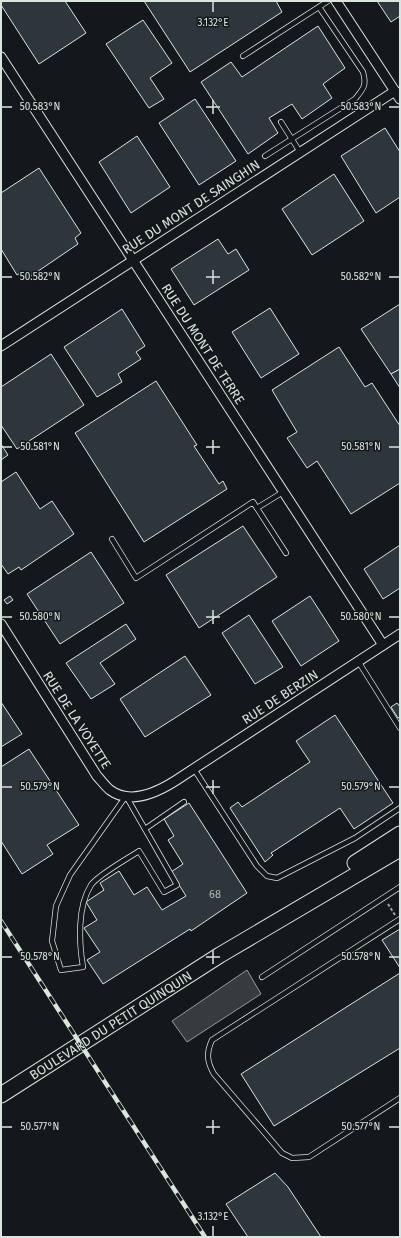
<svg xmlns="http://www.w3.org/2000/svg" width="401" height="1238" viewBox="0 0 401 1238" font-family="'Fira Sans',sans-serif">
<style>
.water{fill:#363b3e;stroke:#939e99}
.building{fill:#2c363c;stroke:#d8e6dc}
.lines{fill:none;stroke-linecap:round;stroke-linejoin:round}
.lane-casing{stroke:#d8e6dc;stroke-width:6}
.street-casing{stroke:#d8e6dc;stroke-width:11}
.primary-casing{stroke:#d8e6dc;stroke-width:17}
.path{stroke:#9da8a2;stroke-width:2;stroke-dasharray:3 2;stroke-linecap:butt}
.lane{stroke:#14181c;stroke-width:4.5}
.street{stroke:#14181c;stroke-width:9}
.primary{stroke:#14181c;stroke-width:15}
.rail-casing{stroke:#d8e6dc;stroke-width:4.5}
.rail{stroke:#14181c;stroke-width:3;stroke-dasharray:9;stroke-linecap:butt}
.ticks{fill:none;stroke:#d8e6dc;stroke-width:1.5}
.labels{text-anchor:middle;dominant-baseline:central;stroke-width:3;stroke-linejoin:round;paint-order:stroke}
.number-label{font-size:11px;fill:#adbab4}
.street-label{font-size:13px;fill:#d8e6dc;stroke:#14181c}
.ticks-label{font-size:10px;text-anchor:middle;fill:#d8e6dc;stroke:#14181c;stroke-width:3;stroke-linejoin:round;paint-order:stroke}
</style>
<rect width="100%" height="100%" fill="#14181c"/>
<!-- water -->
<path class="water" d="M 247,970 L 261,994 L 187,1042 L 172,1021 Z"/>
<!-- building -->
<g class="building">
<path d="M 1,1 L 65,1 L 86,33 L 39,64 L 1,5 Z"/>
<path d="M 144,1 L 276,1 L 282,12 L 190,72 Z"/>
<path d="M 377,1 L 400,1 L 400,16 L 391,22 Z"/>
<path d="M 143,20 L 172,63 L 150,78 L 164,99 L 149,108 L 106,44 Z"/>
<path d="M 318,26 L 345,68 L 323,84 L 332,98 L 302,119 L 292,104 L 269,118 L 278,133 L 248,154 L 201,82 L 231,62 L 242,77 Z"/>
<path d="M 195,99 L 236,161 L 199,185 L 159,123 Z"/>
<path d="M 385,128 L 400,152 L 400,197 L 376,213 L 341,156 Z"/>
<path d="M 137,136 L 170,187 L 131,213 L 99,162 Z"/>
<path d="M 39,168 L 81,233 L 75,238 L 78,244 L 28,278 L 24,271 L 17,275 L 1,249 L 1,193 Z"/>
<path d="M 334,174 L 364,221 L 312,255 L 282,209 Z"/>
<path d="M 218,239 L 228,254 L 236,249 L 249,270 L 194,305 L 171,269 Z"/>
<path d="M 400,304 L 400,369 L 391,374 L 361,329 Z"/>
<path d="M 270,308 L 299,354 L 261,378 L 232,332 Z"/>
<path d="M 122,309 L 145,346 L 136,352 L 141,359 L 118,374 L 122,382 L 97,397 L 64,347 Z"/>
<path d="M 339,347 L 365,387 L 372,383 L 400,426 L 400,483 L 351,514 L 317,461 L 307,468 L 287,438 L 297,432 L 272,390 Z"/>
<path d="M 51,354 L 84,405 L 17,449 L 1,425 L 1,387 Z"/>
<path d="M 400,369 L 400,388 L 391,374 Z"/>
<path d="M 156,381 L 197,445 L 194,446 L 219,484 L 223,481 L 227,489 L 144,542 L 75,433 Z"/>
<path d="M 1,444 L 8,455 L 1,460 Z"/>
<path d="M 16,472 L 40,509 L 52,501 L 74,534 L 21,570 L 19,567 L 8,574 L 1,564 L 1,482 Z"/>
<path d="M 243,526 L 277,577 L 199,628 L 166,575 Z"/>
<path d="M 400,545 L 400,588 L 383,599 L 364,569 Z"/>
<path d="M 91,552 L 124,603 L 60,644 L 27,594 Z"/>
<path d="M 10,596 L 13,600 L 7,604 L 4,600 Z"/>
<path d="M 310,596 L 339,641 L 301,666 L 272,621 Z"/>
<path d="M 249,615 L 283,667 L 255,684 L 222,633 Z"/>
<path d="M 126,624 L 136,639 L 100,663 L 115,684 L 91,699 L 66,663 Z"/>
<path d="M 185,656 L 211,695 L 145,737 L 120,699 Z"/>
<path d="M 1,702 L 22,734 L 1,747 Z"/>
<path d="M 397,703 L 400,707 L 400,717 L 398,718 L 391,707 Z"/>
<path d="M 335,715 L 393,803 L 354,829 L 340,808 L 271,853 L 273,855 L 265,862 L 230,808 L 238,802 L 242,807 L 310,762 L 296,741 Z"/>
<path d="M 29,749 L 79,825 L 47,845 L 53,854 L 22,874 L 1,841 L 1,767 Z"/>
<path d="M 189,803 L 247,893 L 191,931 L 190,929 L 103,984 L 87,960 L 100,952 L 84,928 L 97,920 L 86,902 L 104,890 L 100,883 L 119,871 L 134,895 L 147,887 L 162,910 L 186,896 L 171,872 L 183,864 L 168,840 L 174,836 L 164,819 Z"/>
<path d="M 400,929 L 400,968 L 382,940 Z"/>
<path d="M 400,973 L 400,1048 L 274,1126 L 241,1074 Z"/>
<path d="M 275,1173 L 288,1187 L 321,1237 L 248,1237 L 226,1204 Z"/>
</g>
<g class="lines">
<defs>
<g id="lane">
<path d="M 243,56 L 328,1"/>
<path d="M 281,122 L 300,152"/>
<path d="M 265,156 L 355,99 C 363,89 367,86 363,72 L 319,7"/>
<path d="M 257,508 L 283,492"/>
<path d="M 112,539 L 136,578 L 253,502 L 286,553"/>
<path d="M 358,661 L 400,728"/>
<path d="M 194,769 L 257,866 L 267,876 L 277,878 L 355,838 L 400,808"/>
<path d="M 126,796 L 177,885 L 164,892 L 139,851 C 127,859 98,875 91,885 C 77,907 79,943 83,967 L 61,970 L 52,941 L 56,906 L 70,875 Z"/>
<path d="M 145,829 L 184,802"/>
<path d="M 400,919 L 212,1040 C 206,1053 207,1062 214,1074 L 282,1153 L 292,1158 L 309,1157 L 400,1098"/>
<path d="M 262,977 L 400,887"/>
</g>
<g id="street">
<path d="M 336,1 L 400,99"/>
<path d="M 1,57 L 383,645"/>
<path d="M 1,346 L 395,91"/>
<path d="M 1,624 L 97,776 C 101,780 105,786 110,790 C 130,805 156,793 175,781 L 400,634"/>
</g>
<g id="primary">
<path d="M 355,863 L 400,834"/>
<path id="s1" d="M 1,1095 L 220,955 L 400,849"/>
</g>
</defs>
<!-- lane casing -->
<use href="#lane" class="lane-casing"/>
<!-- street casing -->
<use href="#street" class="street-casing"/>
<!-- primary casing -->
<use href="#primary" class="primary-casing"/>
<!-- path -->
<path class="path" d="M 388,904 L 395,915"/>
<!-- lane -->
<use href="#lane" class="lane"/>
<!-- street -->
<use href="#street" class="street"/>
<!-- primary -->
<use href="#primary" class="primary"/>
<defs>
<path id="rail" d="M 1,921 L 205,1237"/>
</defs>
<!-- rail casing -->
<use href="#rail" class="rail-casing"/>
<!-- rail -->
<use href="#rail" class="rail"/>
</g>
<!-- ticks -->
<path class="ticks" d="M 213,2 L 213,12M 213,100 L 213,114M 2,107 L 12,107M 206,107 L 220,107M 389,107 L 399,107M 213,270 L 213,284M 2,277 L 12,277M 206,277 L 220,277M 389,277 L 399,277M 213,440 L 213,454M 2,447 L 12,447M 206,447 L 220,447M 389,447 L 399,447M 213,610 L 213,624M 2,617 L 12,617M 206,617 L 220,617M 389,617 L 399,617M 213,780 L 213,794M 2,787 L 12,787M 206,787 L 220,787M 389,787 L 399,787M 213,950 L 213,964M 2,957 L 12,957M 206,957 L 220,957M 389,957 L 399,957M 213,1120 L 213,1134M 2,1127 L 12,1127M 206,1127 L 220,1127M 389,1127 L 399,1127M 213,1226 L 213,1236"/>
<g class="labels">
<!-- number labels -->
<g class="number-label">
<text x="215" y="894">68</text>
</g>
<!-- street labels -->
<g class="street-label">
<text transform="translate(191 207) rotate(-33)">RUE DU MONT DE SAINGHIN</text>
<text transform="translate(203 344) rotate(57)">RUE DU MONT DE TERRE</text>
<text transform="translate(280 697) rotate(-33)">RUE DE BERZIN</text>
<text transform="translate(77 720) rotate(57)">RUE DE LA VOYETTE</text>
<text stroke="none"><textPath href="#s1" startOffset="130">BOULEVARD DU PETIT QUINQUIN</textPath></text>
</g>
</g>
<g class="ticks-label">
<text x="213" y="26">3.132°E</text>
<text x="40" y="110">50.583°N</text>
<text x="361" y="110">50.583°N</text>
<text x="40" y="280">50.582°N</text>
<text x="361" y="280">50.582°N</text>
<text x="40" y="450">50.581°N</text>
<text x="361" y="450">50.581°N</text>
<text x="40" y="620">50.580°N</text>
<text x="361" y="620">50.580°N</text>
<text x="40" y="790">50.579°N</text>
<text x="361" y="790">50.579°N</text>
<text x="40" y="960">50.578°N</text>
<text x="361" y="960">50.578°N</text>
<text x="40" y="1130">50.577°N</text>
<text x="361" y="1130">50.577°N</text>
<text x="213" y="1220">3.132°E</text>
</g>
<!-- border -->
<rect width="401" height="1238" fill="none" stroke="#d8e6dc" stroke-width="4"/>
</svg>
